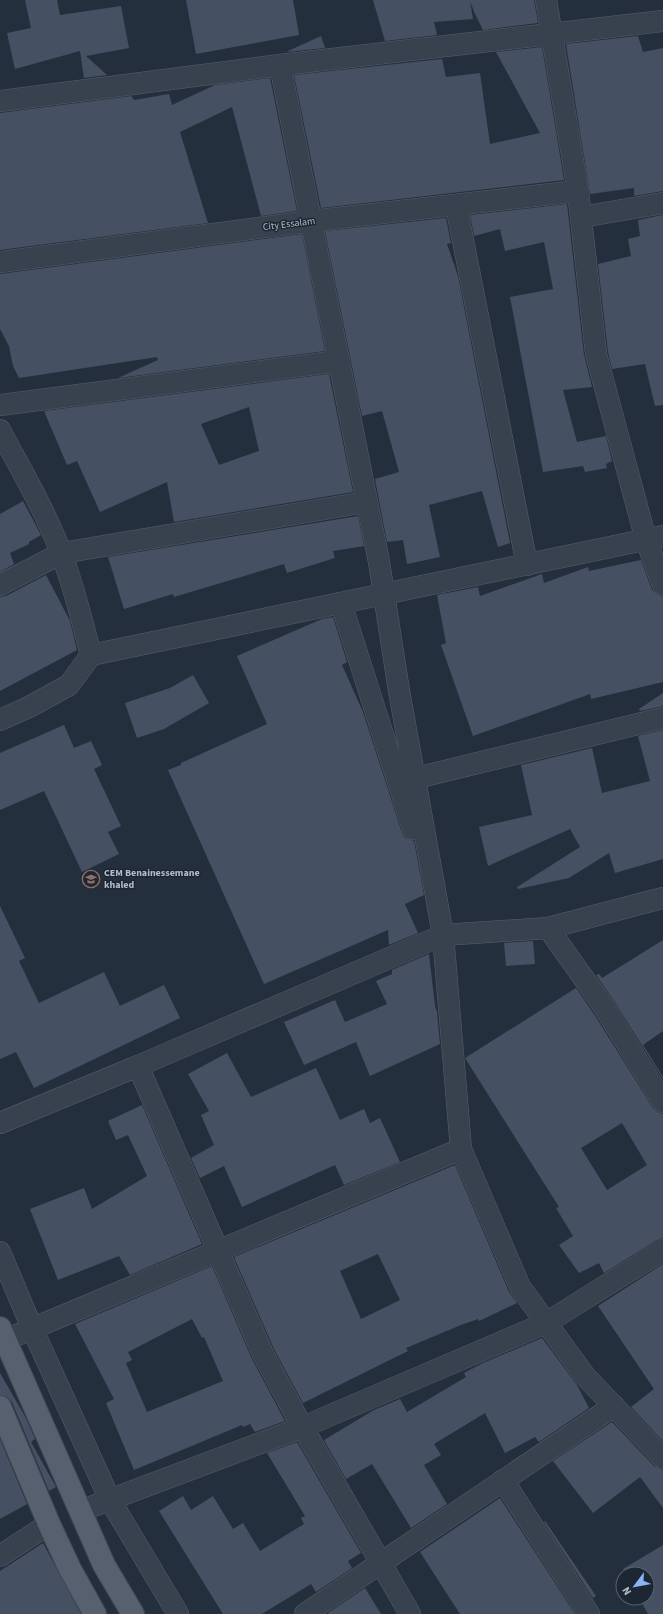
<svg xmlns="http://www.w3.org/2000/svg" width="663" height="1614" viewBox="0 0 663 1614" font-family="'Source Sans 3',sans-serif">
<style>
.building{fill:#455162;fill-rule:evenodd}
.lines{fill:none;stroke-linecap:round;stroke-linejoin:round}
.street-casing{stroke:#565f6c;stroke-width:22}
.primary-casing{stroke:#414a57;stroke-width:24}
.street{stroke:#38414e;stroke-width:21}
.primary{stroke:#56606e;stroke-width:22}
.labels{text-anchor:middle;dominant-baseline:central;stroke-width:3;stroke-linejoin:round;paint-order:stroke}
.street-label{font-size:10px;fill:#b4bcc9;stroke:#1d2633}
.poi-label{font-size:10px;font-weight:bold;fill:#b4bcc9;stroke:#1d2633;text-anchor:start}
</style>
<rect width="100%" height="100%" fill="#242f3e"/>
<!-- building -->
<g class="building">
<path d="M 25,0 L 57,0 L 60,15 L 121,6 L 129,48 L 86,56 L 107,75 L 84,78 L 80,51 L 15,69 L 7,33 L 31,28 Z"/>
<path d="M 186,0 L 293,0 L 299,35 L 196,54 Z"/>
<path d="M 373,0 L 534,0 L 538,23 L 483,30 L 475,14 L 470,1 L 473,19 L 434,22 L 437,35 L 385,41 Z"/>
<path d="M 321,36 L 325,48 L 286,52 Z"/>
<path d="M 638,36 L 643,52 L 663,48 L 663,191 L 634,196 L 634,188 L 590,194 L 566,44 Z"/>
<path d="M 542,47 L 564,180 L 321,208 L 294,75 L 442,59 L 446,77 L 480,73 L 490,144 L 540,133 L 496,52 Z"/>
<path d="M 270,78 L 297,211 L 261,216 L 232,107 L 180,132 L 208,223 L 0,250 L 0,113 L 131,96 L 134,100 L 169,94 L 172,105 L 215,85 Z"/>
<path d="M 567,204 L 584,355 L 592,387 L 563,390 L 577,442 L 606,436 L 612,461 L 606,464 L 607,468 L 585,472 L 583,466 L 543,472 L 510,297 L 553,289 L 544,242 L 505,251 L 500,229 L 474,236 L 470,215 Z"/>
<path d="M 663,215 L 663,405 L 655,406 L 645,364 L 612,369 L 608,352 L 598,264 L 631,256 L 628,239 L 640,236 L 638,220 Z"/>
<path d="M 446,218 L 451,243 L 447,244 L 458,276 L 510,543 L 498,547 L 482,491 L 429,505 L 440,557 L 407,564 L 403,540 L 387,542 L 375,479 L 399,472 L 382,411 L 362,416 L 325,231 Z"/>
<path d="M 302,234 L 325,351 L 118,378 L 158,360 L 157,357 L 19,378 L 13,366 L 9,346 L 0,329 L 0,274 Z"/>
<path d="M 329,374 L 353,492 L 174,522 L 167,482 L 100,512 L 77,461 L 67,465 L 44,411 ZM 249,407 L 259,451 L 219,465 L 201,424 Z"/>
<path d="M 23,501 L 41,535 L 29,542 L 29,544 L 10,553 L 14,564 L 0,572 L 0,514 Z"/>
<path d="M 358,516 L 364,546 L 333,551 L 335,558 L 287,573 L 284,564 L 174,597 L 173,594 L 124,609 L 108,557 Z"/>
<path d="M 641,560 L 652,590 L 656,594 L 663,597 L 663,682 L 591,699 L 590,694 L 473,736 L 441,645 L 446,643 L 437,595 L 478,587 L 480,596 L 542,574 L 544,583 L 588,567 L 589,571 Z"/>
<path d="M 46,575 L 70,621 L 77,650 L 0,691 L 0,597 L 6,596 Z"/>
<path d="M 333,617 L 347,662 L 342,665 L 363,712 L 402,833 L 405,838 L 414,841 L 424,895 L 405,904 L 418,933 L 389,945 L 388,930 L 264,984 L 168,770 L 181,765 L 181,763 L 267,724 L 237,656 L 322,619 Z"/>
<path d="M 193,675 L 209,703 L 164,729 L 137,738 L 125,703 L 170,688 Z"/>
<path d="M 663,693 L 663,706 L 640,711 L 639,709 Z"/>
<path d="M 64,725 L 74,748 L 91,741 L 102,765 L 94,769 L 121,826 L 108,832 L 119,854 L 82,872 L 44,791 L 0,810 L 0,753 Z"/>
<path d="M 663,730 L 663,859 L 615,873 L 609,853 L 569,878 L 518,889 L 517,887 L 580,847 L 570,829 L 488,866 L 479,827 L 532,815 L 521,765 L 592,748 L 602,793 L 650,781 L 638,736 Z"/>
<path d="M 0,906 L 25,958 L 19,961 L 39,1003 L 104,972 L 120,1006 L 164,985 L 180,1018 L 34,1088 L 16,1052 L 0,1059 Z"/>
<path d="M 663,940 L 663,1031 L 643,1045 L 663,1077 L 663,1079 L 614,1001 L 596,975 L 599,974 L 602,978 Z"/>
<path d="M 533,941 L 535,964 L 506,966 L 504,943 Z"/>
<path d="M 429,954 L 435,1006 L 437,1012 L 440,1044 L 370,1076 L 356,1042 L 304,1065 L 284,1022 L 335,1000 L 345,1022 L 387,1004 L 376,981 L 392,974 L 392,970 Z"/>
<path d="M 576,988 L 594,1014 L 653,1108 L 657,1112 L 663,1114 L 663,1238 L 657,1240 L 604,1273 L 599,1263 L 579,1273 L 559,1245 L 573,1236 L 556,1208 L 559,1207 L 465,1058 ZM 622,1123 L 647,1165 L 607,1190 L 581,1148 Z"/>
<path d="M 227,1053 L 251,1097 L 316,1068 L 340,1120 L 364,1109 L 370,1123 L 380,1118 L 400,1162 L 344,1185 L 335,1165 L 242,1207 L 224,1166 L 200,1178 L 191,1158 L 214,1145 L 201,1115 L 209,1111 L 188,1074 Z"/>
<path d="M 142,1105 L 202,1244 L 130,1275 L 119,1256 L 58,1280 L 30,1209 L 84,1188 L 92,1209 L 147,1176 L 128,1135 L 116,1140 L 108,1121 Z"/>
<path d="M 455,1165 L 509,1292 L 517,1303 L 479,1321 L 478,1319 L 461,1325 L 406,1348 L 408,1351 L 303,1403 L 274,1349 L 234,1257 ZM 378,1254 L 400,1300 L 361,1319 L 340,1271 Z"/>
<path d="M 663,1264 L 663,1441 L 631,1407 L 654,1389 L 598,1306 Z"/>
<path d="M 212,1266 L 252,1359 L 285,1421 L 255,1432 L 250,1424 L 243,1427 L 242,1425 L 134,1470 L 106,1403 L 114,1399 L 75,1324 ZM 192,1319 L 202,1338 L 204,1337 L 223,1381 L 147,1412 L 126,1363 L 132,1360 L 128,1352 Z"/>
<path d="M 542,1338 L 577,1385 L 589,1408 L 539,1442 L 535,1437 L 505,1453 L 485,1413 L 434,1444 L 441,1455 L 424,1465 L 447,1504 L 411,1528 L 372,1464 L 346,1479 L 324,1440 L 374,1410 L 400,1399 L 407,1412 L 466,1377 L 464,1373 L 483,1363 Z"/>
<path d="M 0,1373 L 26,1418 L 35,1439 L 31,1442 L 56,1487 L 49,1491 L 12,1402 L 7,1397 L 0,1395 Z"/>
<path d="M 612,1422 L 654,1466 L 663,1470 L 663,1508 L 640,1477 L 593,1513 L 553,1461 Z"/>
<path d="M 0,1439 L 27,1504 L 0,1519 Z"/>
<path d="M 297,1442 L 361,1553 L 348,1561 L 352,1568 L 316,1592 L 311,1584 L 262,1614 L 223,1614 L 159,1511 L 183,1496 L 191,1510 L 213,1496 L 233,1529 L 243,1523 L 260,1551 L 304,1524 L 301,1518 L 305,1516 L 267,1453 Z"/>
<path d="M 500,1498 L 575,1614 L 460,1614 L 420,1552 Z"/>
<path d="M 545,1521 L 596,1596 L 593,1598 L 544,1522 Z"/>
<path d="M 43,1543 L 81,1614 L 0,1614 L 0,1571 Z"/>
<path d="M 663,1545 L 663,1614 L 648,1614 L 639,1598 L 647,1598 L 647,1574 L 626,1574 L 623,1569 Z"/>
<path d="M 365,1588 L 381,1614 L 328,1614 L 328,1613 Z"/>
</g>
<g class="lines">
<defs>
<g id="street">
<path d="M 546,0 L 578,191 L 596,354 L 646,540 L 663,585"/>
<path d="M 280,65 L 379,562 L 399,691 L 443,935 L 461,1149 L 520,1287 L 585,1376 L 663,1458"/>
<path d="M 0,101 L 280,65 L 663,21"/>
<path d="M 456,205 L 527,565"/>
<path d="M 581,217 L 663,203"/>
<path d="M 0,262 L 311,221 L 578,191"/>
<path d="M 0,405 L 339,361"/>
<path d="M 0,430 C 21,470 45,510 61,553 C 74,586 82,621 91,655 L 69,685 L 29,707 L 0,720"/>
<path d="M 0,585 L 62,553 L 366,502"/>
<path d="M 341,603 L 413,829"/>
<path d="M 91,655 L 663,536"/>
<path d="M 416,778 L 663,718"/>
<path d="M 548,928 L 663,898"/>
<path d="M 0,1123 L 138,1066"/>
<path d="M 0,1252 L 32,1328 L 110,1500 L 178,1614"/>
<path d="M 5,1340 L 461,1149"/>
<path d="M 503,1480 L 589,1614"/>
<path d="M 80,1511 L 303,1427 L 546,1323 L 663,1250"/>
<path d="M 0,1556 L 49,1524"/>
<path d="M 305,1614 L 614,1406"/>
<path d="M 410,1614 L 299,1421 L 263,1354 L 138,1066 L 443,935 L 548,928 L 604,1007 L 663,1102"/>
</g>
<g id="primary">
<path d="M 0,1328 L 104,1565 L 133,1614"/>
<path d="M 0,1407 L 49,1524 L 70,1569 L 95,1614"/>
</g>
</defs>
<!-- street casing -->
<use href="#street" class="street-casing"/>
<!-- primary casing -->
<use href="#primary" class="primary-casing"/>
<!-- street -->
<use href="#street" class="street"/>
<!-- primary -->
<use href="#primary" class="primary"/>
</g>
<!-- icons -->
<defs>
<symbol id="school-ring" viewBox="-11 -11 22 22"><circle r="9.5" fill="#1d2633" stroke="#8d6e63" stroke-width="1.5"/><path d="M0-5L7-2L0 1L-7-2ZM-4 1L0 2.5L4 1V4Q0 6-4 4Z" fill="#8d6e63"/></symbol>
</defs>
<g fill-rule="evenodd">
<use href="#school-ring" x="81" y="869" width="20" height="20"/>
</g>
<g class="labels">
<!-- street labels -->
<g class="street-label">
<text transform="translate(289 224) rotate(-7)">City Essalam</text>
</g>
<!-- poi labels -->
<g class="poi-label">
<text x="104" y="873">CEM Benainessemane<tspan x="104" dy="12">khaled</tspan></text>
</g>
</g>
<!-- north arrow -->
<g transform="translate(635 1586) rotate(238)"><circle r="19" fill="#1d2633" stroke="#59626f"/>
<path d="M0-3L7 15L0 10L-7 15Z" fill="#8ab4f8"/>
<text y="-6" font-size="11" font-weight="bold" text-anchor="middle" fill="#b4bcc9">N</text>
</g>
</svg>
